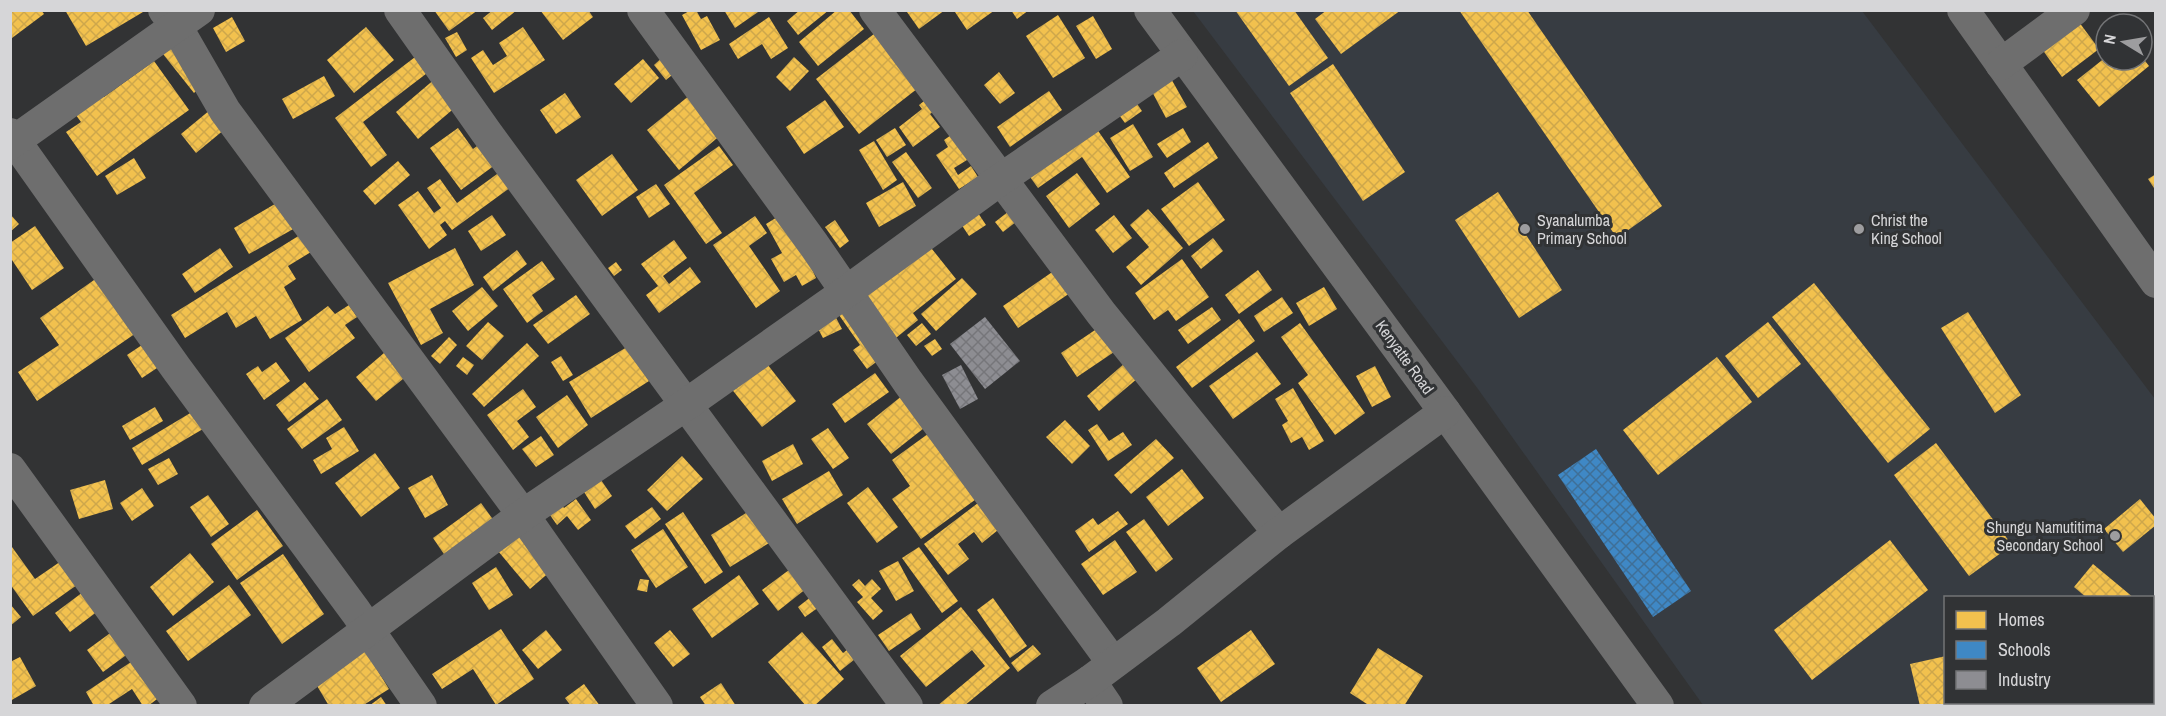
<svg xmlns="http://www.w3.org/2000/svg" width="2166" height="716" viewBox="0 0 2166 716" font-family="'Archivo Narrow',sans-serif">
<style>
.built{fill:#373c42;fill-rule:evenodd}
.homes{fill:url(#homes-cross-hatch)}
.schools{fill:url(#schools-cross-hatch)}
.industry{fill:url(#industry-cross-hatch)}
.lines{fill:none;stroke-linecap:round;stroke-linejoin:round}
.street{stroke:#6e6e6e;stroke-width:32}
.poi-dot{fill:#9d9d9f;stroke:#313335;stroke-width:2}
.labels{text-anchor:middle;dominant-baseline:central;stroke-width:6;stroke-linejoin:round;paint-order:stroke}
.poi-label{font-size:16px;fill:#d6d6d8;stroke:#313335;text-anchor:start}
.street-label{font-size:16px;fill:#d6d6d8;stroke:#313335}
</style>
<defs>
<pattern id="homes-cross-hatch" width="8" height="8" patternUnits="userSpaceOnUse" patternTransform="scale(1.5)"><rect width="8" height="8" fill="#f2c14e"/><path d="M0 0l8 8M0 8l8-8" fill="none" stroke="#cea74b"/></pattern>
<pattern id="schools-cross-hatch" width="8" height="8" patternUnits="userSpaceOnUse" patternTransform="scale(1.5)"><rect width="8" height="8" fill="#3f88c5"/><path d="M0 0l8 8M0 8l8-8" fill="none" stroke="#3f6f97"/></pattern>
<pattern id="industry-cross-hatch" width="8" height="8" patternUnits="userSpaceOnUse" patternTransform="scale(1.5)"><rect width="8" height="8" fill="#8d8d92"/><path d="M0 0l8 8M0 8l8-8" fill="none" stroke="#76767a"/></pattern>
</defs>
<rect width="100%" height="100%" fill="#323334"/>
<!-- built -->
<path class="built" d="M 1193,11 L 1862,11 L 2155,399 L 2155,705 L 1703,705 L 1478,389 ZM 1946,598 L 2152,598 L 2152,702 L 1946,702 Z"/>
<!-- homes -->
<g class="homes">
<path d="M 12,10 L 41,10 L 44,14 L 12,38 L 10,35 L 10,12 Z"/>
<path d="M 65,10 L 142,10 L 143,12 L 86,46 Z"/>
<path d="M 434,10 L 478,10 L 449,31 Z"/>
<path d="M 493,10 L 517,10 L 492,30 L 483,18 Z"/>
<path d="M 540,10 L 588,10 L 593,17 L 563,40 Z"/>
<path d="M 691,10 L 696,10 L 701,19 L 707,16 L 720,40 L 701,50 L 682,15 Z"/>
<path d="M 724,10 L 757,10 L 758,12 L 735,28 Z"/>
<path d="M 800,10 L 829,10 L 798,35 L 787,21 Z"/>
<path d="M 837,10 L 849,10 L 864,29 L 818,66 L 799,42 Z"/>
<path d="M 909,10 L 945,10 L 919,29 L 907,12 Z"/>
<path d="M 957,10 L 995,10 L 967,30 L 955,12 Z"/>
<path d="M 1011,10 L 1029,10 L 1017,19 Z"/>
<path d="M 1235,10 L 1294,10 L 1328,58 L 1289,86 Z"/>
<path d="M 1327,10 L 1401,10 L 1341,54 L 1315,19 Z"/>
<path d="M 1459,10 L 1527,10 L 1662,206 L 1617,238 Z"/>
<path d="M 1058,15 L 1085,58 L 1053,78 L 1026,36 Z"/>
<path d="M 1093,16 L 1112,49 L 1096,59 L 1076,26 Z"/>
<path d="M 232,17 L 245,41 L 226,52 L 213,28 Z"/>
<path d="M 769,17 L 788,48 L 771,59 L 762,44 L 738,59 L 729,44 Z"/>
<path d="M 2076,18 L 2099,49 L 2062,77 L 2039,45 Z"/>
<path d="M 366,27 L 394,60 L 354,93 L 327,60 Z"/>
<path d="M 523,27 L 545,60 L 494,93 L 471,58 L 483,50 L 493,65 L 507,56 L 499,43 Z"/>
<path d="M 879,30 L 922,85 L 859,134 L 816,79 Z"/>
<path d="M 457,32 L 467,50 L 456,57 L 445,38 Z"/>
<path d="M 176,44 L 206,82 L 194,93 L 163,54 Z"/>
<path d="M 423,51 L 435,67 L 363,122 L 387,155 L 371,167 L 335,118 Z"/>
<path d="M 665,55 L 678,70 L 666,80 L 654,65 Z"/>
<path d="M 794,57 L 809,71 L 790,91 L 776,77 Z"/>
<path d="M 2106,57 L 2106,60 L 2142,60 L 2142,57 L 2149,66 L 2099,107 L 2077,80 Z"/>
<path d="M 643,59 L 659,78 L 631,103 L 614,84 Z"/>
<path d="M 154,61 L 189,110 L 97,176 L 66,132 L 81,122 L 70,107 L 97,88 L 104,97 Z"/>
<path d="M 1333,64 L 1405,172 L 1363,201 L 1290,93 Z"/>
<path d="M 999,72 L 1015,93 L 1000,104 L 984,85 Z"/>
<path d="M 1169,75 L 1187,107 L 1166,118 L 1149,86 Z"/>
<path d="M 324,76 L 335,96 L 293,119 L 282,99 Z"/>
<path d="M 436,78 L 458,105 L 418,139 L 396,112 Z"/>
<path d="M 1049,91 L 1062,110 L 1010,147 L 997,127 Z"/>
<path d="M 565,93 L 581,117 L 556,134 L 540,110 Z"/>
<path d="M 933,94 L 942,106 L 930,114 L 940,127 L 913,147 L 899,127 L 922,109 L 919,105 Z"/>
<path d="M 690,95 L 722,134 L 679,170 L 647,130 Z"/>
<path d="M 1131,95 L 1142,111 L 1125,123 L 1113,107 Z"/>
<path d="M 825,100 L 844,127 L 804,154 L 786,127 Z"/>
<path d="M 210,110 L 225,129 L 196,153 L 181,134 Z"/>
<path d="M 1092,122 L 1130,177 L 1107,193 L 1082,157 L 1038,188 L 1025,170 Z"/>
<path d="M 1133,124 L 1153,157 L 1130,171 L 1110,138 Z"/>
<path d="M 458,128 L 473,149 L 484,141 L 499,162 L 461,190 L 430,148 Z"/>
<path d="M 895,128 L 906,145 L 887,157 L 876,140 Z"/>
<path d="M 1183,128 L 1191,142 L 1167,158 L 1157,144 Z"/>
<path d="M 957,131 L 967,160 L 954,168 L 958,175 L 971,166 L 978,177 L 959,189 L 936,155 L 948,147 L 944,140 Z"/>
<path d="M 874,141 L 897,180 L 883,190 L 859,150 Z"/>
<path d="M 1208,142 L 1218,158 L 1174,188 L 1164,173 Z"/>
<path d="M 719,146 L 733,165 L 694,193 L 722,233 L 706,244 L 664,185 Z"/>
<path d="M 906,152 L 932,188 L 918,198 L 892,162 Z"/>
<path d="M 612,154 L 638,190 L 602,216 L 576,180 Z"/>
<path d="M 134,158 L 146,178 L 117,195 L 105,176 Z"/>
<path d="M 398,161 L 410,175 L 375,205 L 363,191 Z"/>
<path d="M 504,169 L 515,184 L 452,230 L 445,221 L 440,225 L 447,235 L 429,249 L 398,205 L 418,191 L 434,213 L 441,208 L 427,188 L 440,179 L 457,203 Z"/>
<path d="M 1077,173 L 1100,204 L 1069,228 L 1046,196 Z"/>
<path d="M 2156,174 L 2156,191 L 2148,179 Z"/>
<path d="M 903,182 L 916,206 L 879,227 L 866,203 Z"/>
<path d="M 1198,182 L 1225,220 L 1189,246 L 1161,209 Z"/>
<path d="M 656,184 L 670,204 L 649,218 L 636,197 Z"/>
<path d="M 1498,192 L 1562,290 L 1519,318 L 1455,220 Z"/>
<path d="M 280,201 L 295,228 L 249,254 L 234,228 Z"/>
<path d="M 1013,208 L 1021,218 L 1003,232 L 995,222 Z"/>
<path d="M 1148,209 L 1183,248 L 1141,285 L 1126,267 L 1149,247 L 1130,225 Z"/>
<path d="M 976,210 L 986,225 L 969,236 L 959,221 Z"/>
<path d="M 787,211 L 816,278 L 802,286 L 796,275 L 784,282 L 771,259 L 782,253 L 766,224 Z"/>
<path d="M 10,214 L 19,224 L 10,232 Z"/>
<path d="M 492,215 L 506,235 L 481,251 L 468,231 Z"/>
<path d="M 1114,215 L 1132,238 L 1113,253 L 1095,230 Z"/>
<path d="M 755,216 L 767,233 L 749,246 L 780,291 L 756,308 L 713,245 Z"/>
<path d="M 835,220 L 849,241 L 840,248 L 825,227 Z"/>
<path d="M 35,226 L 64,268 L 32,290 L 10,257 L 10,243 Z"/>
<path d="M 300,235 L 311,252 L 288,266 L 296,279 L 284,287 L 302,320 L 270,339 L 256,316 L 236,328 L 227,312 L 185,338 L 171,315 Z"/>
<path d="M 1213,238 L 1223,251 L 1201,269 L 1191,256 Z"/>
<path d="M 674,240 L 687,258 L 663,276 L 669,284 L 690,267 L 701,282 L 659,313 L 646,295 L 658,286 L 641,264 Z"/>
<path d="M 928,244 L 956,279 L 913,313 L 918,320 L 891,342 L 852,292 Z"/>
<path d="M 220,248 L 233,267 L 195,293 L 182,274 Z"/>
<path d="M 455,248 L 474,285 L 430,309 L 443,333 L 421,345 L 388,283 Z"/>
<path d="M 517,250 L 527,264 L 493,291 L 483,277 Z"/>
<path d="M 1182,259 L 1209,297 L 1176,321 L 1168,310 L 1154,320 L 1135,293 Z"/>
<path d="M 542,261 L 555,279 L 532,295 L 543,311 L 527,323 L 503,289 Z"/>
<path d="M 616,262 L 622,270 L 614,276 L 608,268 Z"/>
<path d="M 1061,266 L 1076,289 L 1018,328 L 1003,306 Z"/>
<path d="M 1258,270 L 1272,290 L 1239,314 L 1225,295 Z"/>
<path d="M 104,273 L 142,329 L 37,401 L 18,372 L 59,345 L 40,318 Z"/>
<path d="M 962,278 L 977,294 L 936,331 L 921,314 Z"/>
<path d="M 1814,283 L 1930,429 L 1888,463 L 1772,317 Z"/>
<path d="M 482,287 L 498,306 L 468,331 L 452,311 Z"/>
<path d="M 1324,287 L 1337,309 L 1309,326 L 1296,303 Z"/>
<path d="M 576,295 L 590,314 L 548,344 L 533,325 Z"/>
<path d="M 1282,297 L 1293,313 L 1264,332 L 1254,316 Z"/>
<path d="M 349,305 L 357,317 L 345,325 L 355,338 L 309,372 L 285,338 L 328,306 L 335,314 Z"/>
<path d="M 1212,307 L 1221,320 L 1188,344 L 1178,330 Z"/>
<path d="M 850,308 L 884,356 L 867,369 L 853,350 L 860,345 L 839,315 Z"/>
<path d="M 1968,312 L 2021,395 L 1995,413 L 1941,328 Z"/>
<path d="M 834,314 L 842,329 L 823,338 L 815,323 Z"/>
<path d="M 1239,319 L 1255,341 L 1192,388 L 1176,367 Z"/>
<path d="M 488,322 L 504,336 L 482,360 L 466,346 Z"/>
<path d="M 1768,322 L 1801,364 L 1758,398 L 1725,356 Z"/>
<path d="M 922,323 L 931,334 L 916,346 L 907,335 Z"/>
<path d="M 1300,323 L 1365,413 L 1335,435 L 1298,383 L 1308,375 L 1281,337 Z"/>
<path d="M 1098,328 L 1114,352 L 1077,377 L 1061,353 Z"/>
<path d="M 154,337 L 169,360 L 142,378 L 127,355 Z"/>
<path d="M 449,337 L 457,345 L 440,364 L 431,356 Z"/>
<path d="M 935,339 L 942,349 L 932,356 L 924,346 Z"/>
<path d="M 527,343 L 539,356 L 484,407 L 472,394 Z"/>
<path d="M 391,347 L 409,374 L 376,401 L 356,377 Z"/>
<path d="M 627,347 L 649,381 L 591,418 L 569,382 Z"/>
<path d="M 1257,352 L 1281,384 L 1233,419 L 1209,386 Z"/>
<path d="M 561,356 L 573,375 L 563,381 L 551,362 Z"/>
<path d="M 463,357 L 474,365 L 467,375 L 456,366 Z"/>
<path d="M 1717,357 L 1752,402 L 1658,475 L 1623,430 Z"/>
<path d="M 764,360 L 796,401 L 762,427 L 730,387 Z"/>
<path d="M 276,362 L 290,381 L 264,400 L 246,374 L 258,366 L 262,372 Z"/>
<path d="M 1125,363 L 1138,378 L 1099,411 L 1087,396 Z"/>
<path d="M 1375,366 L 1391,397 L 1372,407 L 1356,376 Z"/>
<path d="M 875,373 L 889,392 L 845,423 L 832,404 Z"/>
<path d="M 305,382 L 319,399 L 289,422 L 276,405 Z"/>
<path d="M 1293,388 L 1324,441 L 1309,450 L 1302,437 L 1291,443 L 1282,425 L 1288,421 L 1275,399 Z"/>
<path d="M 523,389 L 536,407 L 517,421 L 529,437 L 513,450 L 487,415 Z"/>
<path d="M 908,391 L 933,421 L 891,454 L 867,424 Z"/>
<path d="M 567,395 L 588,425 L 558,448 L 536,417 Z"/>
<path d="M 327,399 L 342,420 L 302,449 L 287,429 Z"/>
<path d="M 155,407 L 163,421 L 130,440 L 122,426 Z"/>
<path d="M 197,409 L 208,426 L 142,465 L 132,448 Z"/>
<path d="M 1065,420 L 1090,446 L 1072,464 L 1046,437 Z"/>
<path d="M 1097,424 L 1109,441 L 1123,432 L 1132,445 L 1108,461 L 1088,430 Z"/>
<path d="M 344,427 L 359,451 L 321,474 L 313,460 L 332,449 L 326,438 Z"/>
<path d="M 828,428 L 849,458 L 833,469 L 811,439 Z"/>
<path d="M 932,431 L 979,497 L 921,539 L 892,499 L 910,486 L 892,460 Z"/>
<path d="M 541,436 L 554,455 L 536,467 L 522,449 Z"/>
<path d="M 1156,439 L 1174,458 L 1131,494 L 1114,475 Z"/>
<path d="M 1936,443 L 2012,545 L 1969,576 L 1894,475 Z"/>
<path d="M 793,444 L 803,464 L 772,481 L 762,461 Z"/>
<path d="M 375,453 L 400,488 L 361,517 L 335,483 Z"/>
<path d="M 682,456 L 703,479 L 667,511 L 647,490 Z"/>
<path d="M 169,458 L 178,474 L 158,485 L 148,469 Z"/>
<path d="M 1182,469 L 1204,498 L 1168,526 L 1146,497 Z"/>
<path d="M 829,471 L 843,495 L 797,524 L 782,499 Z"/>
<path d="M 432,475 L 448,505 L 425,518 L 408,488 Z"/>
<path d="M 105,480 L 113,509 L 79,519 L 70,490 Z"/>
<path d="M 601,480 L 612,496 L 595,509 L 584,492 Z"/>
<path d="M 868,487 L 898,527 L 877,543 L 847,503 Z"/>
<path d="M 142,488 L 154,506 L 132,521 L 120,503 Z"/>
<path d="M 208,495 L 229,524 L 211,537 L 190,507 Z"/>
<path d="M 557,499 L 564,508 L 576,499 L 591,520 L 578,530 L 567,516 L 557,525 L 545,508 Z"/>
<path d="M 2140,499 L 2156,519 L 2156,525 L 2123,552 L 2104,529 Z"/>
<path d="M 481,503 L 497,525 L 448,560 L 433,538 Z"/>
<path d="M 978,503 L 998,530 L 982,543 L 974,532 L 958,544 L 969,559 L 948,575 L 924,544 Z"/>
<path d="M 652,507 L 661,519 L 635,539 L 625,526 Z"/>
<path d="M 754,508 L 774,540 L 730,567 L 711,535 Z"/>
<path d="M 257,510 L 283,546 L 237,580 L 211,544 Z"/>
<path d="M 1118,511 L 1128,524 L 1089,552 L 1075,531 L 1093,518 L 1098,525 Z"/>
<path d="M 683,512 L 723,572 L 705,584 L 665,524 Z"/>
<path d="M 1144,519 L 1173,559 L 1156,572 L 1126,532 Z"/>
<path d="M 663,529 L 688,567 L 656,588 L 631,550 Z"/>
<path d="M 521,532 L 552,570 L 530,589 L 498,551 Z"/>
<path d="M 1115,540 L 1137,572 L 1103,595 L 1081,564 Z"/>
<path d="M 1890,540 L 1928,590 L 1812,680 L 1774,630 Z"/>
<path d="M 12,547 L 35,579 L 67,557 L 84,580 L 33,616 L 10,584 Z"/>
<path d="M 919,547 L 958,601 L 942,613 L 902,558 Z"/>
<path d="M 190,553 L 214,582 L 173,616 L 150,587 Z"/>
<path d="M 283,554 L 324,614 L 282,644 L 240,583 Z"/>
<path d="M 898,561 L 914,591 L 896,601 L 879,571 Z"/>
<path d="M 797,564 L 812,584 L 778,611 L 762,590 Z"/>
<path d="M 2093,564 L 2134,598 L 2087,598 L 2074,587 Z"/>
<path d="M 496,567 L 513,595 L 489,610 L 472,583 Z"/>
<path d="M 739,575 L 759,604 L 712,638 L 692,609 Z"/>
<path d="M 640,579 L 649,580 L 647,592 L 637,590 Z"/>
<path d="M 859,579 L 865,586 L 872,579 L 881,589 L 871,598 L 883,611 L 873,620 L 857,602 L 863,597 L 852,585 Z"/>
<path d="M 229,585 L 251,615 L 188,661 L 166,631 Z"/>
<path d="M 83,592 L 98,611 L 70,632 L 55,613 Z"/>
<path d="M 812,596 L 819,607 L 805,617 L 798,607 Z"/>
<path d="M 993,598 L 1027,646 L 1010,658 L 977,610 Z"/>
<path d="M 10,604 L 21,617 L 10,626 Z"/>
<path d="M 961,607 L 1010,668 L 964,706 L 937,706 L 985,666 L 972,650 L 926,687 L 900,656 Z"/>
<path d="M 911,613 L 921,629 L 889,651 L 878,635 Z"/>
<path d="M 501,629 L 534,679 L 496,705 L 473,669 L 442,689 L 432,674 Z"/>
<path d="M 546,630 L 562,650 L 538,669 L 522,650 Z"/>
<path d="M 670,630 L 690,654 L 673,667 L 654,643 Z"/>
<path d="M 1251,630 L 1275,664 L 1221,702 L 1197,668 Z"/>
<path d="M 113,631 L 129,653 L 103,672 L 87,650 Z"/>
<path d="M 802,632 L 844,679 L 814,706 L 806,706 L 768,662 Z"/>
<path d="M 832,639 L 843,653 L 852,646 L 860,655 L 840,671 L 822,647 Z"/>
<path d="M 1033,645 L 1041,654 L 1018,672 L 1011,663 Z"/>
<path d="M 363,647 L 389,689 L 362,706 L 329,706 L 313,679 Z"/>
<path d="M 1378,648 L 1423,676 L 1404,706 L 1370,706 L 1350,693 Z"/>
<path d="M 2156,654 L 2156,706 L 2151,706 L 2152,656 Z"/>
<path d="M 1946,656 L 1946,702 L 1965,702 L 1965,706 L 1920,706 L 1910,664 Z"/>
<path d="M 20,657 L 36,686 L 10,701 L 10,662 Z"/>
<path d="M 137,658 L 161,696 L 148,706 L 143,706 L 132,689 L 106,706 L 94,706 L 86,692 Z"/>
<path d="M 721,683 L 736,706 L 706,706 L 700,697 Z"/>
<path d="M 584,684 L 600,706 L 571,706 L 565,698 Z"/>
<path d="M 381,697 L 387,706 L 369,706 Z"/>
<path d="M 1979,702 L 2029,702 L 2029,706 L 1980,706 Z"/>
<path d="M 2072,702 L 2123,702 L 2124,706 L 2072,706 Z"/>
</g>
<!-- schools -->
<path class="schools" d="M 1596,449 L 1691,591 L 1653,617 L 1558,475 Z"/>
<!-- industry -->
<g class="industry">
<path d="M 985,317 L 1020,361 L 985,389 L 950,344 Z"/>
<path d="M 961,365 L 978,399 L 960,409 L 942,375 Z"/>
</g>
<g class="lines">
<!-- street -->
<g class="street">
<path d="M 164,10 L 176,26 L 225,111 L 523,515 L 657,706"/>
<path d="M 400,10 L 486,132 L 907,706"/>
<path d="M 643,10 L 814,245 L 908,382 L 1113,663"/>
<path d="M 875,10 L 1101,313 L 1279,533"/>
<path d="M 1150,10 L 1445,412 L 1658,706"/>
<path d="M 1963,10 L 2156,282"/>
<path d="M 2001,64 L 2074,10"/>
<path d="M 10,134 L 176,368 L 356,612 L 421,706"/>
<path d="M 10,144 L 199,10"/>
<path d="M 10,469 L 181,706"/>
<path d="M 1090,681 L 1107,706"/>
<path d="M 265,706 L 523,515 L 687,404 L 846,292 L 1001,179 L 1182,55"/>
<path d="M 1052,706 L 1090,681 L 1169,622 L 1279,533 L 1445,412"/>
</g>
</g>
<!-- markers -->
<g class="poi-dot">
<circle cx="1525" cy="229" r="6"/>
<circle cx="1859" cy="229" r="6"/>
<circle cx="2115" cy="536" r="6"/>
</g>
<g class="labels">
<!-- poi labels -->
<g class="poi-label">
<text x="1537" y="220">Syanalumba<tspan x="1537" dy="18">Primary School</tspan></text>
<text x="1871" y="220">Christ the<tspan x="1871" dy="18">King School</tspan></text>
<text x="2103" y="527" text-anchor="end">Shungu Namutitima<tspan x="2103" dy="18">Secondary School</tspan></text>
</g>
<!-- street labels -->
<g class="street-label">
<text transform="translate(1405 357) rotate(54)">Kenyatte Road</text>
</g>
</g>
<!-- border -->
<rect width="2166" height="716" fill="none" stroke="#d6d6d8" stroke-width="24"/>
<!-- legend -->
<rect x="1944" y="596" width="210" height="108" fill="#313335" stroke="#737476" stroke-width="1.5"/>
<rect x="1956" y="611" width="30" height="18" fill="#f2c14e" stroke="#737476" stroke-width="1.5"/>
<text x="1998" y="626" font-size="18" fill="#d6d6d8">Homes</text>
<rect x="1956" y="641" width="30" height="18" fill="#3f88c5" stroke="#737476" stroke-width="1.5"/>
<text x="1998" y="656" font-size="18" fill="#d6d6d8">Schools</text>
<rect x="1956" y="671" width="30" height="18" fill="#8d8d92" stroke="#737476" stroke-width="1.5"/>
<text x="1998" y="686" font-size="18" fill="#d6d6d8">Industry</text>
<!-- north arrow -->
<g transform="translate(2124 42) rotate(281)"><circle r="28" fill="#313335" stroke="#737476" stroke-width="1.5"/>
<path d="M0-4.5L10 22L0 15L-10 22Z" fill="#9d9d9f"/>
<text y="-9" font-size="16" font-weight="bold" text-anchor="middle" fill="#d6d6d8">N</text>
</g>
</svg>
